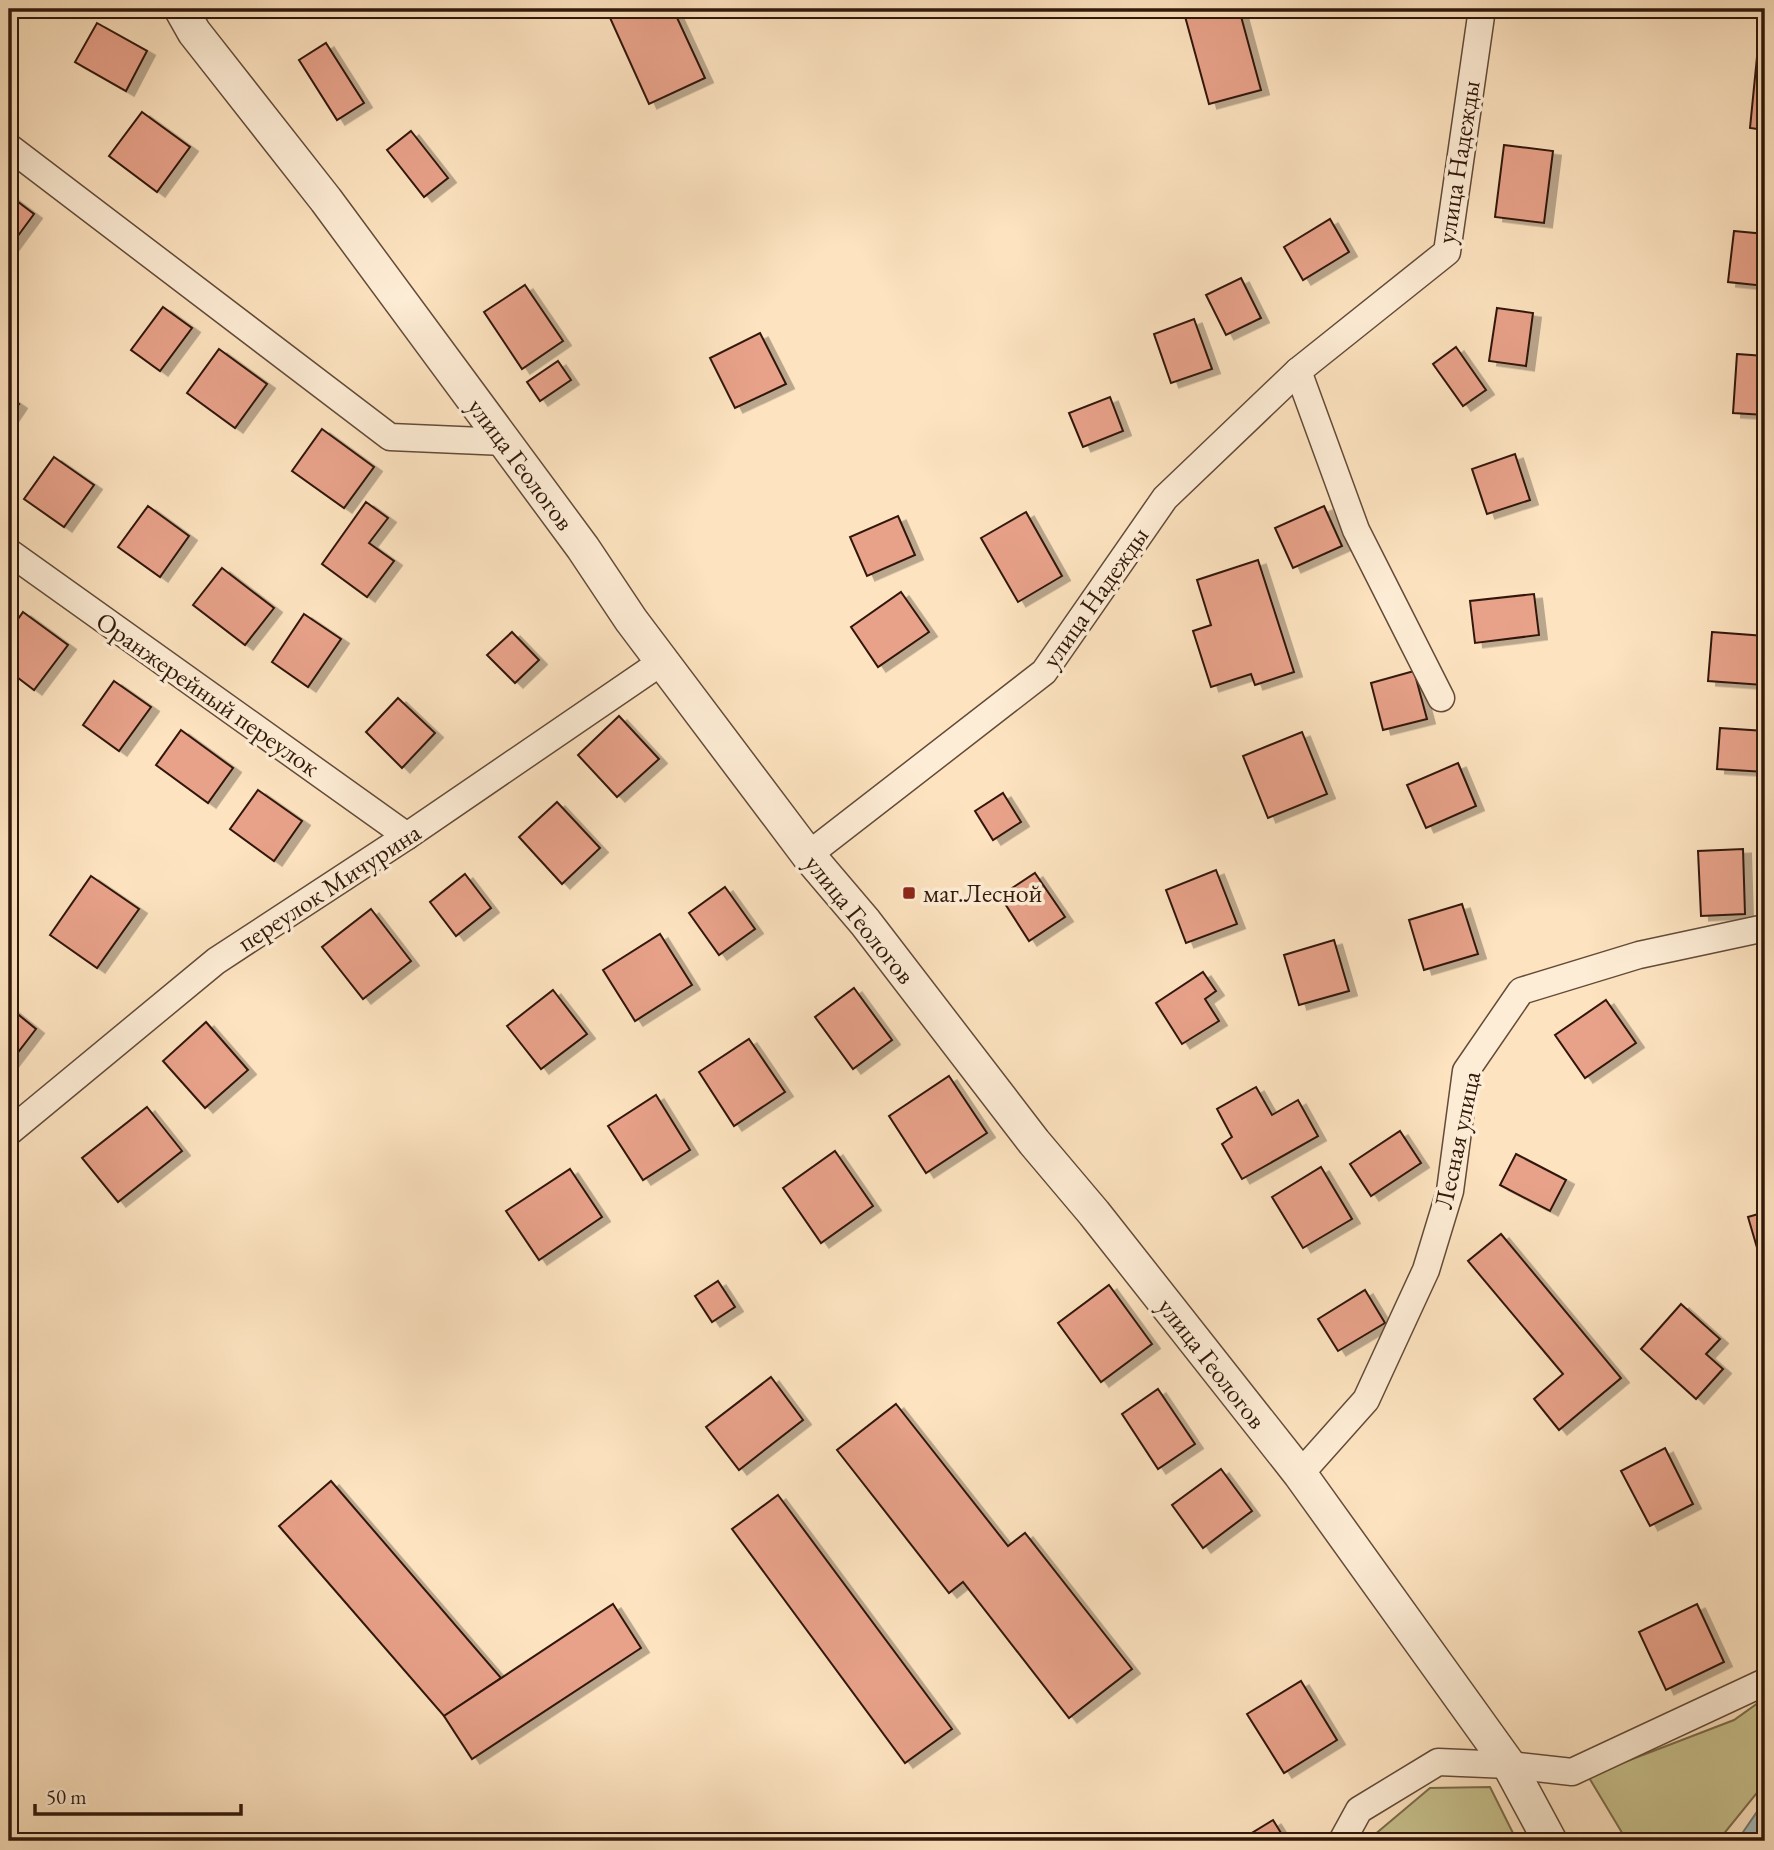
<svg xmlns="http://www.w3.org/2000/svg" width="1774" height="1850" viewBox="0 0 1774 1850" font-family="'EB Garamond',serif">
<style>
.green{fill:#c7c18d;stroke:#7c6c4c;stroke-width:2}
.water{fill:#a2bcbb;stroke:#747a74;stroke-width:2}
.building{fill:#e8a28a;stroke:#30180a;stroke-width:2;filter:url(#shadow)}
.lines{fill:none;stroke-linecap:round;stroke-linejoin:round}
.minor-casing{stroke:#634b38;stroke-width:29}
.tertiary-casing{stroke:#634b38;stroke-width:36}
.minor{stroke:#feedd6;stroke-width:26}
.tertiary{stroke:#feedd6;stroke-width:33}
.poi-dot{fill:#8f2418;stroke:#feedd6;stroke-width:2.5}
.labels{text-anchor:middle;dominant-baseline:central;stroke-width:7;stroke-linejoin:round;paint-order:stroke}
.street-label{font-size:26px;fill:#30180a;stroke:#feedd6}
.poi-label{font-size:26px;fill:#30180a;stroke:#feedd6;text-anchor:start}
</style>
<defs>
<filter id="shadow"><feDropShadow dx="8" dy="4.5" stdDeviation="0" flood-color="#0004"/></filter>
</defs>
<rect width="100%" height="100%" fill="#fde3c0"/>
<filter id="stains"><feTurbulence type="fractalNoise" baseFrequency=".00286" numOctaves="4"/><feColorMatrix values="0 0 0 0 .2 0 0 0 0 .09 0 0 0 0 .02 0 0 0 .5 -.17"/></filter>
<radialGradient id="worn" r=".72"><stop offset=".6" stop-color="#630" stop-opacity="0"/><stop offset="1" stop-color="#630" stop-opacity=".3"/></radialGradient>
<!-- green -->
<g class="green">
<path d="M 1765,1698 L 1765,1783 L 1718,1841 L 1627,1841 L 1588,1776 L 1734,1720 Z"/>
<path d="M 1490,1787 L 1517,1841 L 1367,1841 L 1430,1788 Z"/>
</g>
<!-- water -->
<path class="water" d="M 1765,1800 L 1765,1841 L 1737,1841 Z"/>
<!-- building -->
<g class="building">
<path d="M 606,9 L 673,9 L 705,78 L 649,104 Z"/>
<path d="M 1183,9 L 1239,9 L 1261,90 L 1209,104 Z"/>
<path d="M 97,23 L 147,51 L 126,91 L 75,62 Z"/>
<path d="M 326,43 L 364,103 L 337,120 L 299,60 Z"/>
<path d="M 1757,57 L 1765,57 L 1765,130 L 1750,128 Z"/>
<path d="M 142,112 L 190,147 L 157,192 L 109,156 Z"/>
<path d="M 411,131 L 448,178 L 424,197 L 387,150 Z"/>
<path d="M 1504,145 L 1553,151 L 1544,223 L 1495,217 Z"/>
<path d="M 9,195 L 34,214 L 9,248 Z"/>
<path d="M 1330,219 L 1349,252 L 1303,280 L 1284,247 Z"/>
<path d="M 1734,231 L 1765,234 L 1765,286 L 1728,282 Z"/>
<path d="M 1241,278 L 1261,318 L 1226,335 L 1206,295 Z"/>
<path d="M 525,285 L 563,341 L 522,369 L 484,312 Z"/>
<path d="M 163,307 L 192,328 L 160,371 L 131,350 Z"/>
<path d="M 1497,308 L 1533,313 L 1526,366 L 1489,361 Z"/>
<path d="M 1194,319 L 1212,369 L 1171,383 L 1154,334 Z"/>
<path d="M 760,333 L 786,384 L 735,408 L 710,358 Z"/>
<path d="M 1456,347 L 1486,390 L 1463,406 L 1433,364 Z"/>
<path d="M 219,349 L 267,384 L 235,428 L 187,393 Z"/>
<path d="M 1737,354 L 1765,356 L 1765,415 L 1733,413 Z"/>
<path d="M 558,361 L 571,380 L 540,401 L 527,382 Z"/>
<path d="M 9,397 L 19,404 L 9,419 Z"/>
<path d="M 1110,397 L 1123,431 L 1083,447 L 1069,413 Z"/>
<path d="M 322,429 L 374,467 L 344,508 L 292,471 Z"/>
<path d="M 1515,454 L 1530,500 L 1487,514 L 1472,469 Z"/>
<path d="M 54,457 L 94,485 L 64,527 L 24,499 Z"/>
<path d="M 366,502 L 388,518 L 369,543 L 394,561 L 367,597 L 322,564 Z"/>
<path d="M 148,506 L 189,536 L 160,577 L 118,547 Z"/>
<path d="M 1324,506 L 1342,546 L 1293,568 L 1275,528 Z"/>
<path d="M 1026,512 L 1062,576 L 1018,602 L 981,538 Z"/>
<path d="M 898,516 L 915,555 L 867,576 L 850,537 Z"/>
<path d="M 1258,560 L 1294,672 L 1255,685 L 1251,674 L 1211,687 L 1193,631 L 1211,625 L 1197,580 Z"/>
<path d="M 222,568 L 274,608 L 245,645 L 193,605 Z"/>
<path d="M 901,592 L 929,632 L 878,667 L 851,627 Z"/>
<path d="M 1534,594 L 1539,635 L 1475,643 L 1470,601 Z"/>
<path d="M 23,612 L 68,645 L 34,690 L 9,671 L 9,632 Z"/>
<path d="M 304,614 L 341,639 L 308,687 L 272,662 Z"/>
<path d="M 512,632 L 539,660 L 515,683 L 487,655 Z"/>
<path d="M 1712,632 L 1765,636 L 1763,685 L 1708,681 Z"/>
<path d="M 1414,671 L 1427,719 L 1383,730 L 1371,683 Z"/>
<path d="M 114,681 L 151,707 L 119,751 L 83,725 Z"/>
<path d="M 398,698 L 435,733 L 402,768 L 366,732 Z"/>
<path d="M 619,716 L 659,759 L 617,797 L 578,755 Z"/>
<path d="M 1720,728 L 1765,731 L 1765,772 L 1717,769 Z"/>
<path d="M 181,730 L 233,768 L 208,803 L 156,765 Z"/>
<path d="M 1302,732 L 1327,794 L 1268,818 L 1243,756 Z"/>
<path d="M 1458,763 L 1476,806 L 1426,828 L 1407,785 Z"/>
<path d="M 258,790 L 302,821 L 274,861 L 230,829 Z"/>
<path d="M 1003,793 L 1021,822 L 993,840 L 975,811 Z"/>
<path d="M 557,802 L 600,848 L 562,884 L 519,837 Z"/>
<path d="M 1743,849 L 1745,914 L 1701,916 L 1698,851 Z"/>
<path d="M 1216,870 L 1237,924 L 1186,943 L 1166,890 Z"/>
<path d="M 1035,873 L 1065,917 L 1029,941 L 1000,896 Z"/>
<path d="M 465,874 L 491,908 L 456,936 L 430,902 Z"/>
<path d="M 91,876 L 139,909 L 97,968 L 50,935 Z"/>
<path d="M 725,887 L 755,929 L 719,955 L 689,913 Z"/>
<path d="M 1462,904 L 1478,954 L 1424,970 L 1409,920 Z"/>
<path d="M 371,909 L 411,961 L 363,999 L 322,947 Z"/>
<path d="M 660,934 L 692,985 L 635,1021 L 603,970 Z"/>
<path d="M 1334,940 L 1349,991 L 1299,1005 L 1284,955 Z"/>
<path d="M 1203,972 L 1216,991 L 1205,999 L 1219,1021 L 1182,1044 L 1156,1003 Z"/>
<path d="M 854,988 L 892,1040 L 853,1069 L 815,1017 Z"/>
<path d="M 553,990 L 587,1034 L 541,1069 L 507,1026 Z"/>
<path d="M 1606,1000 L 1636,1043 L 1585,1078 L 1555,1035 Z"/>
<path d="M 9,1007 L 36,1029 L 9,1064 Z"/>
<path d="M 206,1022 L 248,1070 L 205,1108 L 163,1061 Z"/>
<path d="M 749,1039 L 785,1092 L 734,1126 L 699,1072 Z"/>
<path d="M 949,1076 L 987,1133 L 926,1173 L 889,1116 Z"/>
<path d="M 1256,1087 L 1272,1115 L 1298,1100 L 1318,1136 L 1242,1179 L 1222,1144 L 1232,1137 L 1217,1109 Z"/>
<path d="M 656,1095 L 690,1150 L 643,1180 L 608,1126 Z"/>
<path d="M 147,1107 L 182,1151 L 118,1202 L 82,1158 Z"/>
<path d="M 1400,1131 L 1421,1163 L 1371,1196 L 1350,1164 Z"/>
<path d="M 835,1151 L 873,1206 L 821,1243 L 783,1188 Z"/>
<path d="M 1516,1154 L 1566,1180 L 1550,1211 L 1500,1185 Z"/>
<path d="M 1321,1167 L 1352,1219 L 1303,1248 L 1272,1197 Z"/>
<path d="M 570,1169 L 602,1217 L 539,1260 L 506,1211 Z"/>
<path d="M 1765,1212 L 1765,1267 L 1763,1268 L 1748,1217 Z"/>
<path d="M 1501,1234 L 1621,1378 L 1559,1430 L 1534,1399 L 1563,1374 L 1468,1261 Z"/>
<path d="M 718,1281 L 735,1307 L 712,1322 L 695,1296 Z"/>
<path d="M 1109,1285 L 1152,1344 L 1101,1382 L 1058,1323 Z"/>
<path d="M 1365,1290 L 1385,1323 L 1338,1351 L 1318,1319 Z"/>
<path d="M 1681,1304 L 1720,1339 L 1706,1354 L 1723,1369 L 1696,1399 L 1641,1349 Z"/>
<path d="M 771,1377 L 803,1420 L 739,1470 L 706,1427 Z"/>
<path d="M 1158,1389 L 1195,1444 L 1158,1469 L 1122,1414 Z"/>
<path d="M 896,1404 L 1008,1546 L 1025,1533 L 1132,1669 L 1069,1718 L 963,1582 L 949,1593 L 837,1450 Z"/>
<path d="M 1665,1448 L 1693,1504 L 1650,1526 L 1621,1471 Z"/>
<path d="M 1221,1469 L 1252,1511 L 1203,1548 L 1172,1505 Z"/>
<path d="M 331,1481 L 501,1678 L 444,1716 L 279,1526 Z"/>
<path d="M 778,1495 L 952,1729 L 905,1763 L 732,1529 Z"/>
<path d="M 613,1604 L 641,1648 L 472,1759 L 444,1716 Z"/>
<path d="M 1697,1604 L 1724,1662 L 1666,1690 L 1639,1632 Z"/>
<path d="M 1301,1681 L 1337,1740 L 1284,1773 L 1247,1714 Z"/>
<path d="M 1273,1820 L 1286,1841 L 1244,1841 L 1242,1839 Z"/>
</g>
<g class="lines">
<defs>
<g id="minor">
<path d="M 9,147 L 390,437 L 505,442"/>
<path d="M 1298,371 L 1356,530 L 1441,698"/>
<path d="M 9,552 L 407,836"/>
<path d="M 808,855 L 1044,672 L 1165,498 L 1298,371 L 1447,252 L 1482,9"/>
<path d="M 9,1132 L 216,961 L 407,836 L 663,661"/>
<path d="M 1300,1474 L 1366,1400 L 1426,1270 L 1450,1191 L 1466,1071 L 1521,991 L 1639,955 L 1765,928"/>
<path d="M 1342,1841 L 1359,1810 L 1438,1762 L 1509,1765 L 1572,1772 L 1765,1682"/>
</g>
<path id="tertiary" d="M 181,9 L 194,32 L 326,200 L 583,548 L 631,620 L 808,855 L 865,922 L 1034,1142 L 1094,1213 L 1300,1474 L 1509,1765 L 1550,1841"/>
</defs>
<!-- minor casing -->
<use href="#minor" class="minor-casing"/>
<!-- tertiary casing -->
<use href="#tertiary" class="tertiary-casing"/>
<!-- minor -->
<use href="#minor" class="minor"/>
<!-- tertiary -->
<use href="#tertiary" class="tertiary"/>
</g>
<!-- markers -->
<rect class="poi-dot" x="902" y="886" width="14" height="14" rx="3.5"/>
<g class="labels">
<!-- street labels -->
<g class="street-label">
<text transform="translate(1458 162) rotate(-81)">улица Надежды</text>
<text transform="translate(521 464) rotate(53)">улица Геологов</text>
<text transform="translate(1095 597) rotate(-55)">улица Надежды</text>
<text transform="translate(208 694) rotate(35)">Оранжерейный переулок</text>
<text transform="translate(329 887) rotate(-33)">переулок Мичурина</text>
<text transform="translate(860 919) rotate(51)">улица Геологов</text>
<text transform="translate(1457 1140) rotate(-78)">Лесная улица</text>
<text transform="translate(1212 1363) rotate(52)">улица Геологов</text>
</g>
<!-- poi labels -->
<g class="poi-label">
<text x="923" y="893">маг.Лесной</text>
</g>
</g>
<!-- margin -->
<rect width="1774" height="1850" fill="none" stroke="#fde3c0" stroke-width="35"/>
<rect x="10" y="10" width="1753" height="1829" fill="none" stroke="#30180a" stroke-width="3.5"/>
<rect x="18" y="18" width="1739" height="1815" fill="none" stroke="#30180a" stroke-width="2"/>
<!-- scale -->
<path d="M35 1804v10h206v-10" fill="none" stroke="#30180a" stroke-width="3.5"/>
<text x="46" y="1804" font-size="21" fill="#30180a" stroke="#feedd6" stroke-width="5" paint-order="stroke">50 m</text>
<rect width="100%" height="100%" filter="url(#stains)"/>
<rect width="100%" height="100%" fill="url(#worn)"/>
</svg>
